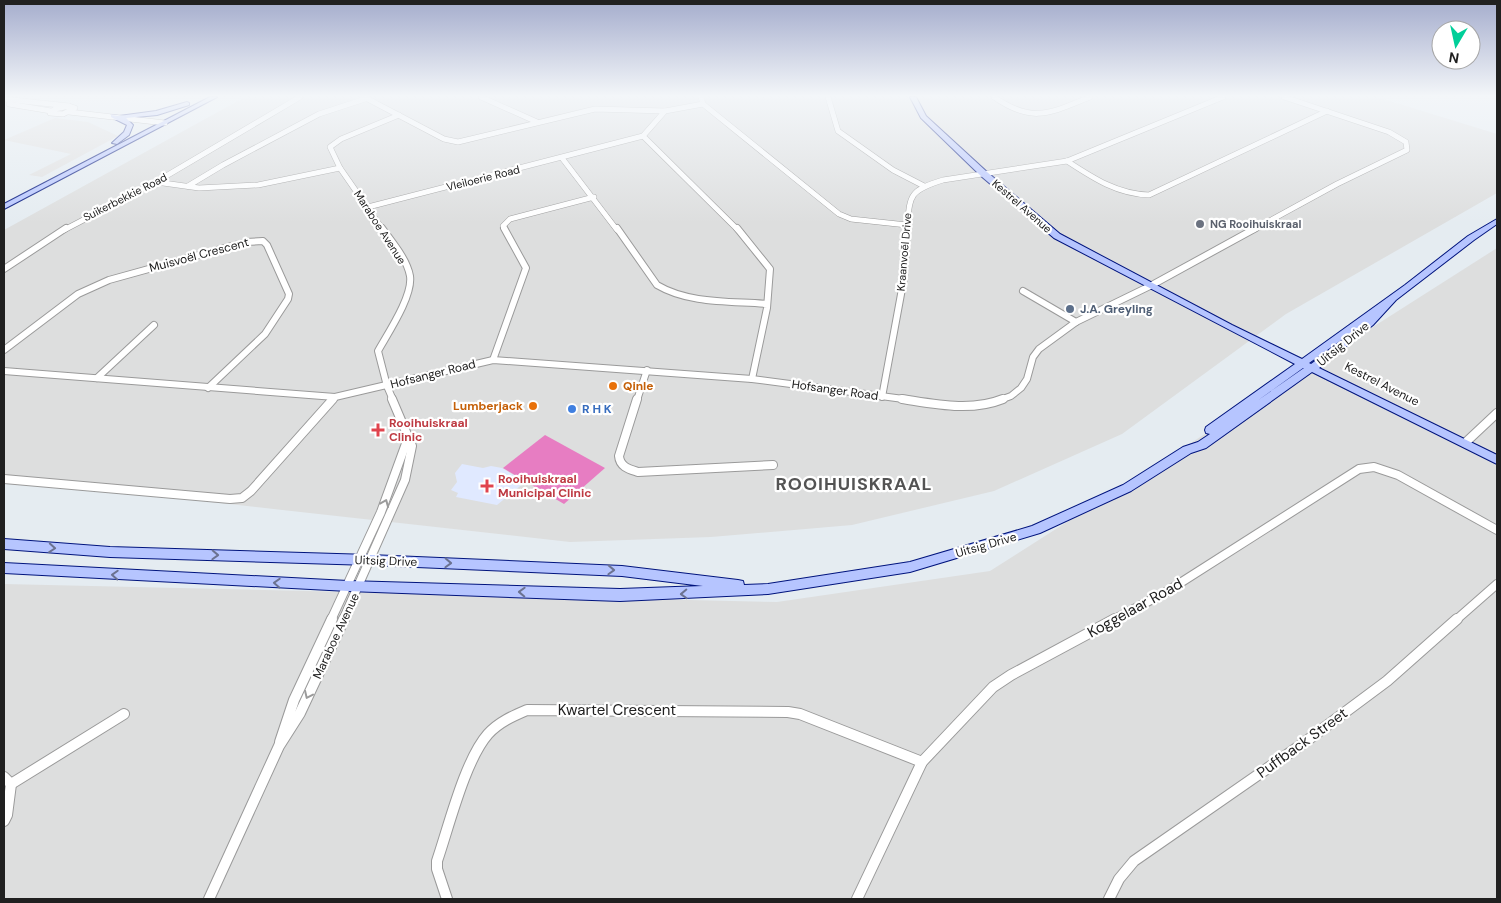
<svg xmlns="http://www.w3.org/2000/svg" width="1501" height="903" viewBox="0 0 1501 903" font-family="'DM Sans',sans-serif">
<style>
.residential{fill:#dddede}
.education{fill:#e0e9ff}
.pitch{fill:#e77dc2}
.parking{fill:#e0e0e0}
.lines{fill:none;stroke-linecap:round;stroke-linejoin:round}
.street-far3-casing{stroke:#9a9a9a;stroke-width:6}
.street-far2-casing{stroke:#9a9a9a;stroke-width:8}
.street-far1-casing{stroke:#9a9a9a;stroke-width:10}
.street-casing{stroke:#9a9a9a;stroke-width:12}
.secondary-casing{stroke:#00147d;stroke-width:2}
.street-far3{stroke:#fff;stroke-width:5}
.street-far2{stroke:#fff;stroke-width:6}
.street-far1{stroke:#fff;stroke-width:8}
.street{stroke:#fff;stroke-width:10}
.secondary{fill:#b6c5ff;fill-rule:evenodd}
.oneway{stroke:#9b9b9b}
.oneway2{stroke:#6b7290}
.worship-dot{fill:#6b7280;stroke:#fff;stroke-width:2}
.service-dot{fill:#5c6f8a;stroke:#fff;stroke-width:2}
.food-dot{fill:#e8710a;stroke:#fff;stroke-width:2}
.shop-dot{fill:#3f7fe0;stroke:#fff;stroke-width:2}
.health-dot{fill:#e0444e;stroke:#fff;stroke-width:2}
.labels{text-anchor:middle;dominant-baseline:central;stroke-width:4.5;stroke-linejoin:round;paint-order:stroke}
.far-street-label{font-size:11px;fill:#202020;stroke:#fff}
.far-worship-label{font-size:11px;font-weight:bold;fill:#5b616d;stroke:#fff;text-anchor:start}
.street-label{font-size:12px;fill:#202020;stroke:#fff}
.service-label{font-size:12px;font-weight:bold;fill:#4e5e75;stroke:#fff;text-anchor:start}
.food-label{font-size:12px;font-weight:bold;fill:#c56008;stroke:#fff;text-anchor:start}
.shop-label{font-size:12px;font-weight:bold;fill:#366cbe;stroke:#fff;text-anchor:start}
.health-label{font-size:12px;font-weight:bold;fill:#be3a42;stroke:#fff;text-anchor:start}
.near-street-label{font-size:15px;fill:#202020;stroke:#fff}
.district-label{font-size:18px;font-weight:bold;letter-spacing:1px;fill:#535353;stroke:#fff}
</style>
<rect width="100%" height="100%" fill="#e5ecf1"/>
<!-- residential -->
<g class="residential">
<path d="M 245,97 L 1377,97 L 1497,134 L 1497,193 L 1286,314 L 1122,434 L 994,491 L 852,525 L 711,537 L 570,542 L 4,479 L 4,230 Z"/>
<path d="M 1497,248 L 1497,899 L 4,899 L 4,584 L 777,602 L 990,571 Z"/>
</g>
<!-- education -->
<path class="education" d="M 462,464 L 483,468 L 491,466 L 502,468 L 525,482 L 497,505 L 456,497 L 458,493 L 451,490 L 457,482 L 455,473 Z"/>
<!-- pitch -->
<path class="pitch" d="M 545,435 L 605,468 L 564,504 L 503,468 Z"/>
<!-- parking -->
<path class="parking" d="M 55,118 L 88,122 L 118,136 L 42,177 L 29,175 L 71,154 L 4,140 Z"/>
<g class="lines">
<defs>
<g id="street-far3">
<path d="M 364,97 L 444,139 L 458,142 L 595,109 L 665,111"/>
<path d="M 481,97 L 537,122"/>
<path d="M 701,97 L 703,104 L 839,214 L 851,219 L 907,225"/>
<path d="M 828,97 L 838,131 L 893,170 L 924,186"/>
<path d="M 994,97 C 1033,124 1050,113 1090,97"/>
<path d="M 4,99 L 69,106"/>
<path d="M 9,104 L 51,111"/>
<path d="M 69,106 L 75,108 L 63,114 L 50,113 L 55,109 Z"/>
<path d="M 69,112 L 165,123"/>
<path d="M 643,136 L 738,230"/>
<path d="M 562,158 L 617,230"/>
<path d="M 1067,161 C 1093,178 1117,194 1149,195 L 1327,111"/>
<path d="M 156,182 L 199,188 L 258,185 L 340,168"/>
<path d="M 188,186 L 223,165 L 319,114 L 368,98"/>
<path d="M 368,207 L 643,136 L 665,111 L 703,104"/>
<path d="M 64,230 L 156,182 L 300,97"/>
<path d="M 383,230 L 340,168 L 330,147 L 341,139 L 399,115"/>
<path d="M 505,230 L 503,226 L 510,219 L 594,197"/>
<path d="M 907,230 C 910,195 908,191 943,180 L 1067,161 L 1223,97"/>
<path d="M 1253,230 L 1337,184 L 1407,150 L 1406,142 L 1389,132 L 1284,97"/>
</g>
<g id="street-far2">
<path d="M 382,228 C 392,242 407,259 410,276 C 413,296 388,333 378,351 L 387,386 L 393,400"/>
<path d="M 617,228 L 657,285 C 689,304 731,301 767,304"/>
<path d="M 737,228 L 770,269 L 767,308 L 752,379"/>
<path d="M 4,269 L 66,228"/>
<path d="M 1023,291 L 1076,322"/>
<path d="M 4,350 L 78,294 L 109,280 L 246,242 L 263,241 L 267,245 L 289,294 L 288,299 L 265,334 L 208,388"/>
<path d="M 493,360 L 526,268 L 504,228"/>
<path d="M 4,371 L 335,397"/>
<path d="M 97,378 L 154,325"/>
<path d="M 882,397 L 904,278 L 907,228"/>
<path d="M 332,400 L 335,397 L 493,360 L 752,379 L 911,400"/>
<path d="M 637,400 L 647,370"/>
<path d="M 1000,400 L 1011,396 L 1021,388 L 1027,379 L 1033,357 L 1039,349 L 1076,322 L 1152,285 L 1256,228"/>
</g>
<g id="street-far1">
<path d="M 637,399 L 619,456 C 620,467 629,469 638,472 L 773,465"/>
<path d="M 902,399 C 935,404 971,412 1003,399"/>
<path d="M 1465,443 L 1497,413"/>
<path d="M 4,479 L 230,499 L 242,498 L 251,491 L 333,399"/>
<path d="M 331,620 L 381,512 L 408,438"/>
<path d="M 343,620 L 405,480 L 412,446 L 392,399"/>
<path d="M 1113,620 L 1166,592 L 1359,469 L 1374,467 L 1398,475 L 1497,530"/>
<path d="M 1456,620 L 1497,584"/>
</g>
<g id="street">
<path d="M 280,742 L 294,700 L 332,619"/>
<path d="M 4,777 L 11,784"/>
<path d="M 11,784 L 124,714"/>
<path d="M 4,821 L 7,815 L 11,784"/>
<path d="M 209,899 L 279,746 L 300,713 L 344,619"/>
<path d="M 447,899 L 437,869 L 437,861 C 449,826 465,760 488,734 C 499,722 513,716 527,710 L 788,712 L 800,714 L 922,762"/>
<path d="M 857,899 L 922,762 L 993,687 L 1011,675 L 1115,619"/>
<path d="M 1109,899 L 1119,879 L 1134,861 L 1301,745 L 1387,681 L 1457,619"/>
</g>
<g id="secondary">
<path d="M 210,97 L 217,97 L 4,209 L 4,204 Z"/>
<path d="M 910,97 L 916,97 L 926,116 L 987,172 L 1060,234 L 1232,325 L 1302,359 L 1405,285 L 1468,236 L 1497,219 L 1497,224 L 1474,240 L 1396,300 L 1373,325 L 1319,368 L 1497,455 L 1497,464 L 1312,372 L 1206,448 L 1191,453 L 1131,491 L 1040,533 L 910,572 L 768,594 L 620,601 L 348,591 L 4,573 L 4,563 L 348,581 L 620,589 L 703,586 L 622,576 L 370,565 L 110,557 L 4,549 L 4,539 L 110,547 L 370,555 L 622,566 L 738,580 L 743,581 L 744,585 L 768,584 L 910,562 L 1032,526 L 1123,485 L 1183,447 L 1198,442 L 1210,434 L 1206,433 L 1205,430 L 1206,427 L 1295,364 L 1054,238 L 981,176 L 921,118 ZM 1365,323 L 1318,359 L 1311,364 L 1309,363 ZM 1303,368 L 1304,368 L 1257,401 Z"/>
<path d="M 187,102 L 189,103 L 189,105 L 157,115 L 126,118 L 133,125 L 129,135 L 117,144 L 112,143 L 124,132 L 127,125 L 111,117 L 111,115 L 119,116 L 156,111 Z"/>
</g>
</defs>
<!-- street-far3 casing -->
<use href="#street-far3" class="street-far3-casing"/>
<!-- street-far2 casing -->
<use href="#street-far2" class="street-far2-casing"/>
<!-- street-far1 casing -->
<use href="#street-far1" class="street-far1-casing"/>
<!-- street casing -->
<use href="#street" class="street-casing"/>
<!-- secondary casing -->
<use href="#secondary" class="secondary-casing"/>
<!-- street-far3 -->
<use href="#street-far3" class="street-far3"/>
<!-- street-far2 -->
<use href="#street-far2" class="street-far2"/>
<!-- street-far1 -->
<use href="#street-far1" class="street-far1"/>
<!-- street -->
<use href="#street" class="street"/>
<!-- secondary -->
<use href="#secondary" class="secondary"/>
</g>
<!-- one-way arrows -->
<defs><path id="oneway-chevron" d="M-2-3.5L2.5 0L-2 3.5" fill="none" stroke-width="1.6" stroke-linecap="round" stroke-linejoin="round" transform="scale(1.25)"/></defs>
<g class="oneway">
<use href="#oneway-chevron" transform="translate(385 503) rotate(-67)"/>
<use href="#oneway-chevron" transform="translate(308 695) rotate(115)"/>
</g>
<g class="oneway2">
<use href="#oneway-chevron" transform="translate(52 548) rotate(4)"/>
<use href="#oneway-chevron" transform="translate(215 555) rotate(2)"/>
<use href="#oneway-chevron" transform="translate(448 563) rotate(2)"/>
<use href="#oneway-chevron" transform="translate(611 570) rotate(2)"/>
<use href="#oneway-chevron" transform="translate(115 575) rotate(-177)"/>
<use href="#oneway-chevron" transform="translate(277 583) rotate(-177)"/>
<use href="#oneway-chevron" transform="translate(522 592) rotate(-178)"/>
<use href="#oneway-chevron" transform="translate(684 594) rotate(178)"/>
</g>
<!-- sky -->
<linearGradient id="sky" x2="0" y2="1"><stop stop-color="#a5adcd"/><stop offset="0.43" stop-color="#f3f6f9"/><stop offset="1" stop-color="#f3f6f9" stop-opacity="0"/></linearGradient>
<rect width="1501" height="223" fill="url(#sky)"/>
<!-- markers -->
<circle class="worship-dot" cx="1200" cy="224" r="5"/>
<circle class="service-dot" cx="1070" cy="309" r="5"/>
<g class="food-dot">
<circle cx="613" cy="386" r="5"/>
<circle cx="533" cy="406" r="5"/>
</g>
<circle class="shop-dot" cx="572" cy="409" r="5"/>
<g class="health-dot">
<path d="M375.5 422.5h5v5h5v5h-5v5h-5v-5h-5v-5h5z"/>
<path d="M484.5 478.5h5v5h5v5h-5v5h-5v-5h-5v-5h5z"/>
</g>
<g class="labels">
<!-- far-street labels -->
<g class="far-street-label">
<text transform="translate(483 178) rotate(-14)">Vleiloerie Road</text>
<text transform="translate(125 197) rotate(-27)">Suikerbekkie Road</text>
<text transform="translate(1022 206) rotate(41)">Kestrel Avenue</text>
<text transform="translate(380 227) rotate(57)">Maraboe Avenue</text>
<text transform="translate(904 252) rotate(-85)">Kraanvoël Drive</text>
</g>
<!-- far-worship labels -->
<g class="far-worship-label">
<text x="1210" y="224">NG Rooihuiskraal</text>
</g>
<!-- street labels -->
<g class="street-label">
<text transform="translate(199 255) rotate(-15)">Muisvoël Crescent</text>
<text transform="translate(1343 344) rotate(-39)">Uitsig Drive</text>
<text transform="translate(433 374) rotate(-14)">Hofsanger Road</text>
<text transform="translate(1382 384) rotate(27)">Kestrel Avenue</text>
<text transform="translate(835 390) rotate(8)">Hofsanger Road</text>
<text transform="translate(986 545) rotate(-16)">Uitsig Drive</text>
<text transform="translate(386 561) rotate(2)">Uitsig Drive</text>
<text transform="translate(336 636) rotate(-65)">Maraboe Avenue</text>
</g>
<!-- service labels -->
<g class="service-label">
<text x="1080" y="309">J.A. Greyling</text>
</g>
<!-- food labels -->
<g class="food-label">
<text x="623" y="386">Qinle</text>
<text x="523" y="406" text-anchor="end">Lumberjack</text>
</g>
<!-- shop labels -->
<g class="shop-label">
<text x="582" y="409">R H K</text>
</g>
<!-- health labels -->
<g class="health-label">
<text x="389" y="423">Rooihuiskraal<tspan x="389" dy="14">Clinic</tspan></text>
<text x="498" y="479">Rooihuiskraal<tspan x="498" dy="14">Municipal Clinic</tspan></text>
</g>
<!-- near-street labels -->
<g class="near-street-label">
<text transform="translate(1135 608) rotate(-29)">Koggelaar Road</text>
<text x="617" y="710">Kwartel Crescent</text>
<text transform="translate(1302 743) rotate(-36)">Puffback Street</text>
</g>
<!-- district labels -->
<g class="district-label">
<text x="854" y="484">ROOIHUISKRAAL</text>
</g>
</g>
<!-- border -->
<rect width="1501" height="903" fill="none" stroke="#202020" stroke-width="10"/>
<!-- north arrow -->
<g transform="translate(1456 45) rotate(189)"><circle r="24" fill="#ffffff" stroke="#a6a6a6"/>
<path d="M0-4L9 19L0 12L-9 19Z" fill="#00cf99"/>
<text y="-8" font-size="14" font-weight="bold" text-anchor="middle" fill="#202020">N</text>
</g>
</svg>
